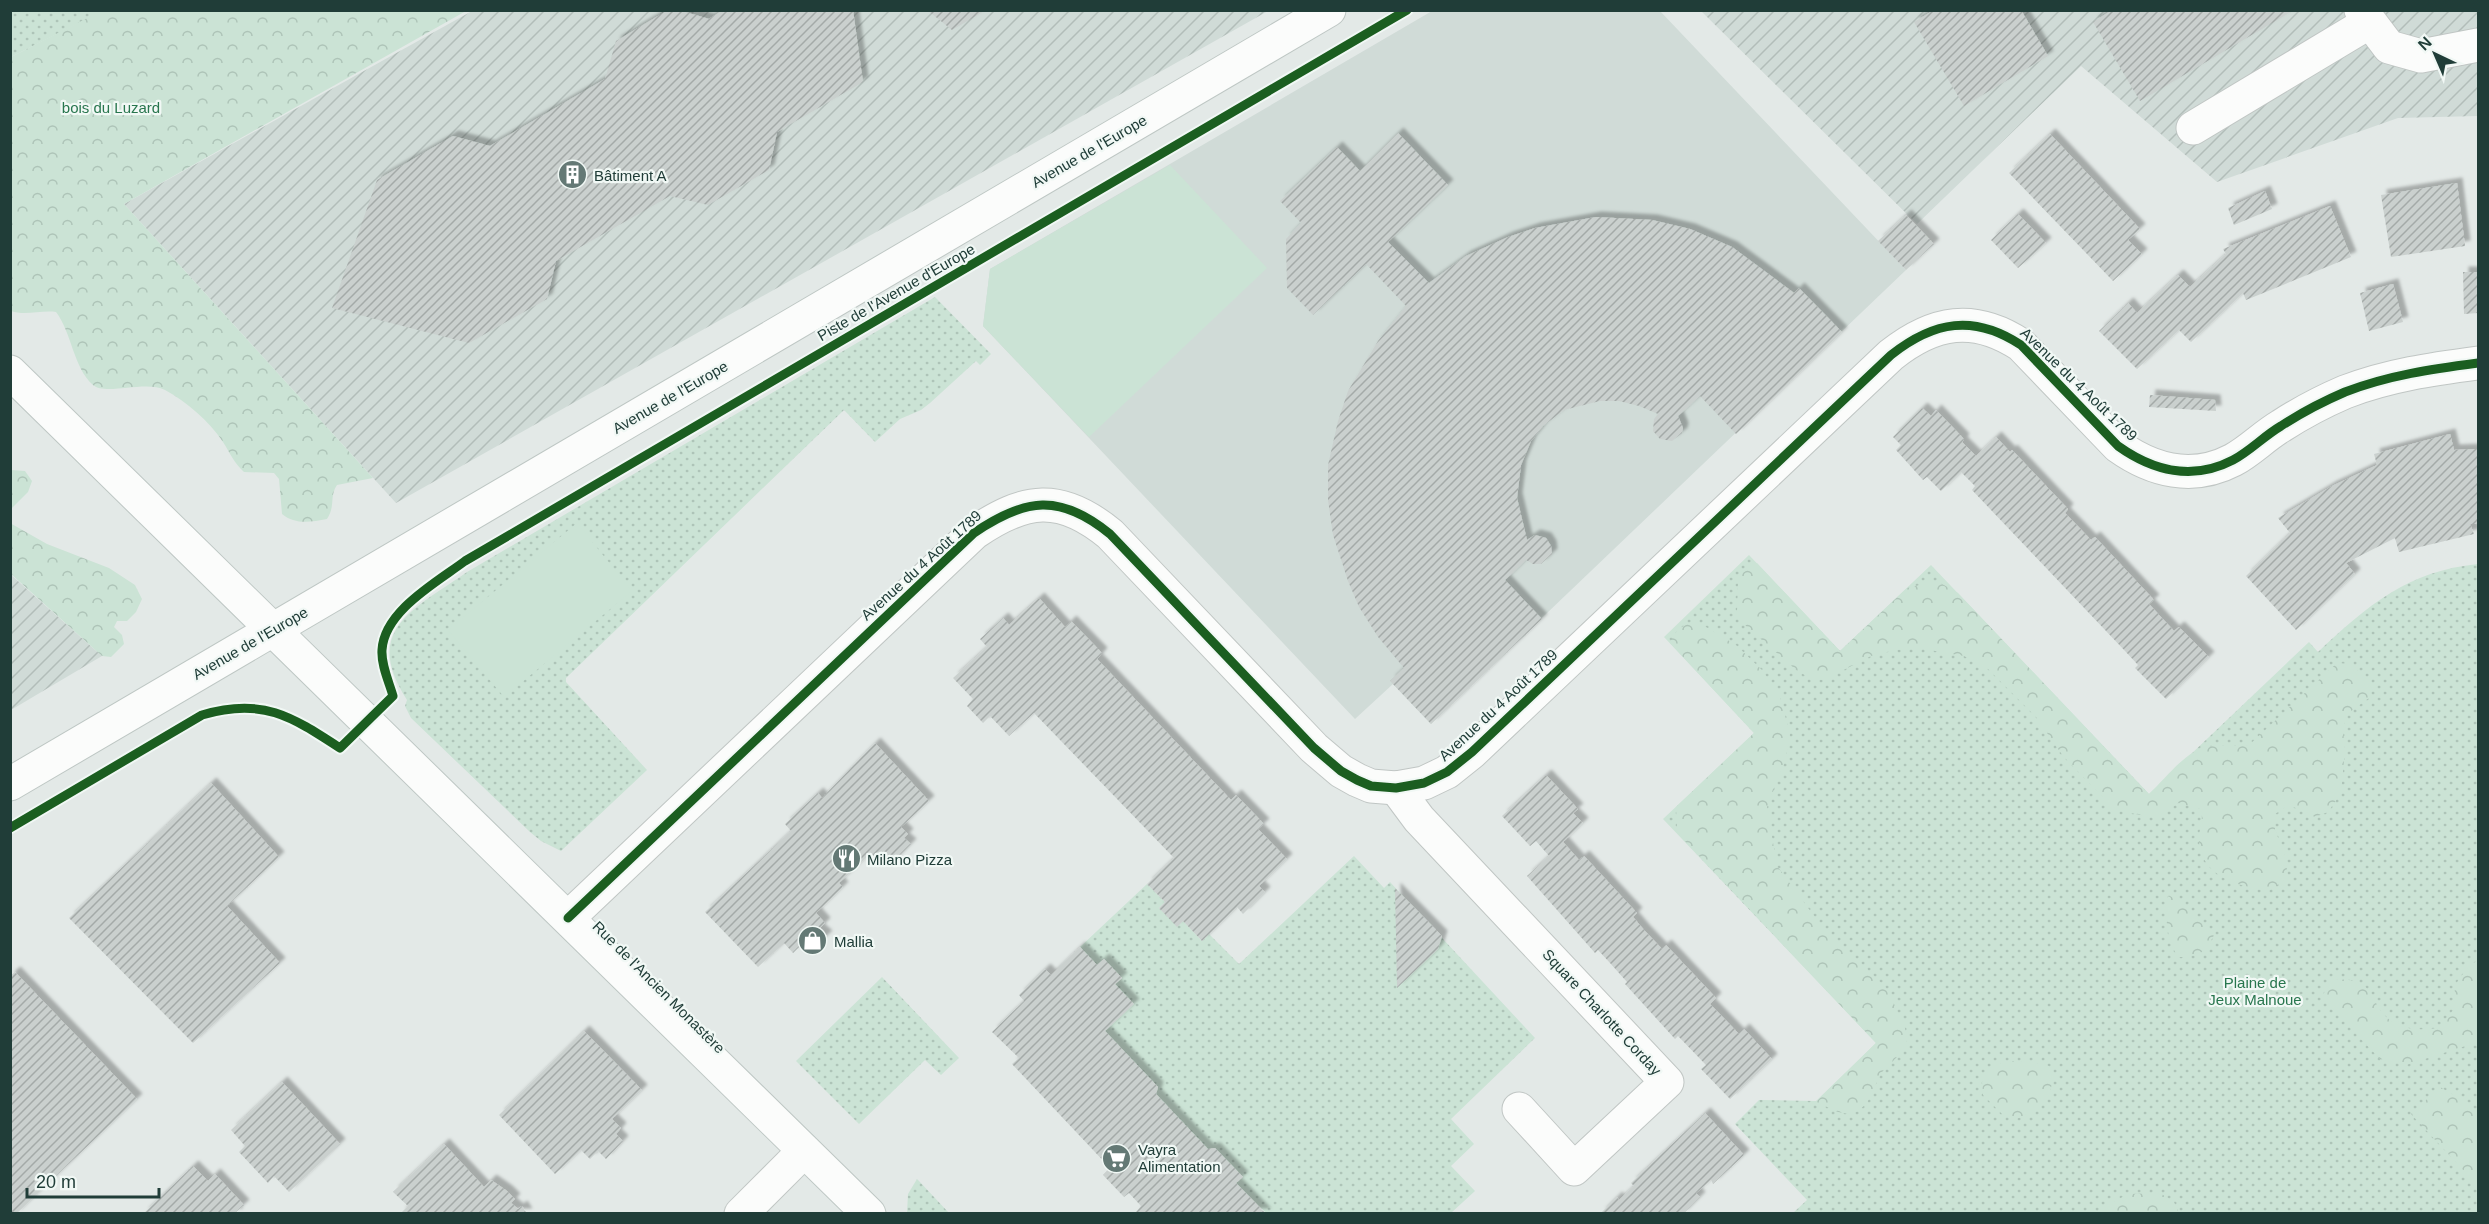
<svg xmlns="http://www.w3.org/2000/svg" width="2489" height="1224" viewBox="0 0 2489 1224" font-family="Arial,sans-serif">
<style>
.built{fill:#d0dbd7}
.industrial{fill:url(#industrial-furrows)}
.grass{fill:url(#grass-dots)}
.forest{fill:url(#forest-crowns)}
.pitch{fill:#cbe3d5}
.building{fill:url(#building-hatch);filter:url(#shadow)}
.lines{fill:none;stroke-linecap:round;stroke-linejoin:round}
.street-casing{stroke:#c0c6c4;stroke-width:35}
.secondary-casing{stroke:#bec7c4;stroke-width:35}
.street{stroke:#fbfcfb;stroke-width:33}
.secondary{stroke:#fbfcfb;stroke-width:33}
.cycleway-casing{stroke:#f1f8f5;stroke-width:13}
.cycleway{stroke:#1b5e20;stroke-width:9}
.labels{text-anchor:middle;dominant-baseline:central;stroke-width:4.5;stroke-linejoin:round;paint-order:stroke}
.park-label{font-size:15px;fill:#28764e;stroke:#f1f8f5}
.street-label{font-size:15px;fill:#203d38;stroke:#f1f8f5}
.poi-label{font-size:15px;fill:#203d38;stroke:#f1f8f5;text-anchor:start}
</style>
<defs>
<pattern id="industrial-furrows" width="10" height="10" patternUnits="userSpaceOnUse" patternTransform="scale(1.5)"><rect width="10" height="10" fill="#d0dbd7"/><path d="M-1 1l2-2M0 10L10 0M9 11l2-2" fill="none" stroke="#b2bdb9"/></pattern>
<pattern id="grass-dots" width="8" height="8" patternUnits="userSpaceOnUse" patternTransform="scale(1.5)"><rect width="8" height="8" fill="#cbe3d5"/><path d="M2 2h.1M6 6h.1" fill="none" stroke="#aec4b8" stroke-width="1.8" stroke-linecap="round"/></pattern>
<pattern id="forest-crowns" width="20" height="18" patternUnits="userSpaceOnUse" patternTransform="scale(1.5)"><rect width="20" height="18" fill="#cbe3d5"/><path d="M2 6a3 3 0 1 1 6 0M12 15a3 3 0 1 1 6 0" fill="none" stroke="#aec4b8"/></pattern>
<pattern id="building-hatch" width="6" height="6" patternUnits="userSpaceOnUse" patternTransform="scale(1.5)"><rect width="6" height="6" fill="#cad0ce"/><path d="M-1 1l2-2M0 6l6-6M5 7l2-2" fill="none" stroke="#a4aaa8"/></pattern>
<filter id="shadow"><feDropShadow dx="5.5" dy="-5.5" stdDeviation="1.5" flood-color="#0004"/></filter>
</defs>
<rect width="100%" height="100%" fill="#e3e9e7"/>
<!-- built -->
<path class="built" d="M 1432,11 L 1660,11 L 1906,270 L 1431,724 L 1393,684 L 1355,719 L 983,326 L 990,269 Z"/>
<!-- industrial -->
<g class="industrial">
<path d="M 472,11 L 1268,11 L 396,503 L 124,204 Z"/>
<path d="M 1701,11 L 2478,11 L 2478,116 L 2398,118 L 2217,182 L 2081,66 L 1917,224 Z"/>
<path d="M 10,574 L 102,656 L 11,710 L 10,710 Z"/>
</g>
<!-- grass -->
<g class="grass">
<path d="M 10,11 L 103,11 L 11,57 Z"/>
<path d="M 935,297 L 991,354 L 980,365 L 976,361 L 930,403 L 921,410 L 900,419 L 875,442 L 844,410 L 566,678 L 566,682 L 647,770 L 561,851 L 541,841 L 530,832 L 411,718 L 405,706 L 407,700 C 361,629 415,609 467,572 Z"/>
<path d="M 1749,555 L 1840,651 L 1931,565 L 2149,794 L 2309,642 L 2318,652 C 2368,605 2408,571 2478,564 L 2478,1213 L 1793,1213 L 1807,1200 L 1735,1124 L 1759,1100 L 1816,1101 L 1876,1043 L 1663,819 L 1754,733 L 1664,637 Z"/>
<path d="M 1354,856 L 1384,888 L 1390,882 L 1535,1038 L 1451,1119 L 1474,1144 L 1451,1166 L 1475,1191 L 1451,1213 L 1266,1213 L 1236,1183 L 1243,1177 L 1215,1148 L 1207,1149 L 1156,1094 L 1158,1087 L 1105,1031 L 1115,984 L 1122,978 L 1104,959 L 1097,965 L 1080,947 L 1147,884 L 1165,902 L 1159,908 L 1177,926 L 1183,921 L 1202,941 L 1209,934 L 1239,964 Z"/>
<path d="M 882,977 L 959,1058 L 941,1075 L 925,1060 L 859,1124 L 796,1061 Z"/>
<path d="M 917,1179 L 919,1181 L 949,1213 L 907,1213 L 908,1194 Z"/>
</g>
<!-- forest -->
<g class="forest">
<path d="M 103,10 L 466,11 L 124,204 L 373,478 L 337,485 C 329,497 336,505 327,519 C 311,522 295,525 282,514 L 279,479 L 274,473 L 244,472 C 234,463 230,453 223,442 C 209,421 187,402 165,390 C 145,380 106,396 93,385 C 73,367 72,333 56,312 C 41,310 25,316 11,311 L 11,57 Z"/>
<path d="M 11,470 L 25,471 L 32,481 L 28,492 L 11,509 Z"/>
<path d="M 10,523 L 47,544 L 109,568 L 135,585 L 142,599 L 136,612 L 127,621 L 117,621 L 114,627 L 122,635 L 124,644 L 111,657 L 102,656 L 11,574 Z"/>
<path d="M 1757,563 L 1840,651 L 1907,588 L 1937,581 L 1958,593 L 2149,794 C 2163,781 2177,762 2194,752 C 2209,742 2232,748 2249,745 L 2337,663 L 2351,664 L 2365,679 L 2372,690 L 2369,698 L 2347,714 L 2343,730 L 2345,750 L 2341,793 L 2328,812 L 2315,817 L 2289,805 L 2275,814 L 2275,830 L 2285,855 L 2288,878 L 2268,891 C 2239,886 2201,877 2199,841 C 2198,830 2204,824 2201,809 L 2178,803 L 2162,815 L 2146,816 L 2115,810 L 2063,756 L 2036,717 L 1988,669 L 1964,656 L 1918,648 L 1895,650 L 1871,656 L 1824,680 L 1811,679 L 1795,669 L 1746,626 L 1737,611 L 1738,583 L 1742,573 Z"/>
<path d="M 1696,621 L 1736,645 L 1762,670 L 1780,697 L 1790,734 L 1785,761 L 1767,807 L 1777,866 L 1817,920 L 1886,988 L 1905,1028 L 1907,1041 L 1896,1058 L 1881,1073 L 1867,1103 L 1858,1111 L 1849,1114 L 1838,1112 L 1816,1102 L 1876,1043 L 1682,838 L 1677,828 L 1676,807 L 1754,733 L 1670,643 C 1675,630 1682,625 1696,621 Z"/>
<path d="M 2168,896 L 2178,898 L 2214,935 C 2205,953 2199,957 2178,957 C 2166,939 2165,917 2168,896 Z"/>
<path d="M 2478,961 L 2478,1042 L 2406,1065 L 2380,1059 L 2323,999 L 2325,988 L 2334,979 C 2341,980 2351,979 2357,982 C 2372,988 2373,1000 2381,1011 C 2395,1030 2417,1031 2438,1028 L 2454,1009 L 2455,985 L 2470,964 Z"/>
<path d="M 2006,1061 L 2036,1063 L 2049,1066 C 2060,1093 2039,1110 2016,1119 L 2002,1114 L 1983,1095 L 1982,1082 L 1997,1065 Z"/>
<path d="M 2440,1087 L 2459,1098 L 2478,1118 L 2478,1186 L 2411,1114 Z"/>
<path d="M 2160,1193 L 2174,1202 L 2179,1213 L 2093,1213 L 2128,1194 Z"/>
</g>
<!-- pitch -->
<g class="pitch">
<path d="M 1170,165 L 1267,268 L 1089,437 L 983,326 L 990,269 Z"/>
<path d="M 577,523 L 632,591 L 504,697 L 448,630 Z"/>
</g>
<!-- building -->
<g class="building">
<path d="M 668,10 L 679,10 L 709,19 L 723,10 L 853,10 L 863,82 L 777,132 L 769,170 L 708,205 L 670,196 L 556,261 L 547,299 L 469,343 L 332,308 L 377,180 L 453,136 L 490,146 L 605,79 L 616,41 Z"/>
<path d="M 927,10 L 986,10 L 952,30 Z"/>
<path d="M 1934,10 L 2021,10 L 2048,56 L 1964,106 L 1914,22 Z"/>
<path d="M 2112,10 L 2294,10 L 2140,101 L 2093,22 Z"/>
<path d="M 1398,133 L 1448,185 L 1388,242 L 1429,283 L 1466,256 L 1508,237 L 1535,228 L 1596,217 L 1652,220 L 1690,229 L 1732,247 L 1794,293 L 1799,288 L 1842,332 L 1736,434 L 1700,396 L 1678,416 L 1683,428 L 1682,433 L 1672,441 L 1660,439 L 1653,431 L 1654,419 L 1658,414 L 1639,406 L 1619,401 L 1600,401 L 1564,410 L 1543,426 L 1531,441 L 1521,465 L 1517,498 L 1527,540 L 1535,535 L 1546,538 L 1551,546 L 1552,554 L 1541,564 L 1533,564 L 1526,560 L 1505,580 L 1542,619 L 1431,724 L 1390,681 L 1404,668 L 1378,637 L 1359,607 L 1348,581 L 1333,535 L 1328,500 L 1328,465 L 1338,421 L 1348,391 L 1378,341 L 1406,306 L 1366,264 L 1313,315 L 1287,288 L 1286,239 L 1301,223 L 1280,201 L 1337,147 L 1360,171 Z"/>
<path d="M 2050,134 L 2140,229 L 2128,240 L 2142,254 L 2113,281 L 2009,173 Z"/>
<path d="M 2457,183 L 2465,246 L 2391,257 L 2381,195 Z"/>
<path d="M 2265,191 L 2272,209 L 2234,225 L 2228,208 Z"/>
<path d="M 2330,206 L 2351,257 L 2246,300 L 2243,293 L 2191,342 L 2179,330 L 2137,369 L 2099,331 L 2128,303 L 2137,313 L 2178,275 L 2190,287 L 2226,254 L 2223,249 Z"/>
<path d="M 2018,214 L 2046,243 L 2018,268 L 1991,240 Z"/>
<path d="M 1906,215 L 1934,244 L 1906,270 L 1878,241 Z"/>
<path d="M 2463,272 L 2478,272 L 2478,313 L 2464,314 Z"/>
<path d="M 2393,284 L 2403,322 L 2369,331 L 2360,293 Z"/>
<path d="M 2150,395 L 2215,400 L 2216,411 L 2149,407 Z"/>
<path d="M 1922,408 L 1931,416 L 1936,410 L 1964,439 L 1962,442 L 1976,456 L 1996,437 L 2010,452 L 2012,450 L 2068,509 L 2065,513 L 2091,540 L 2095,537 L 2154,600 L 2149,604 L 2160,616 L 2174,631 L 2179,627 L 2209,657 L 2166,699 L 2135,668 L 2138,665 L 2125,651 L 1972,490 L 1975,486 L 1961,472 L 1941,491 L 1927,477 L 1923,480 L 1896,450 L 1901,445 L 1893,437 Z"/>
<path d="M 2450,434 L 2454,450 L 2478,449 L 2478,524 L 2470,524 L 2474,534 L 2399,552 L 2395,538 L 2346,563 L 2355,574 L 2296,630 L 2246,576 L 2290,533 L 2278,518 L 2332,486 L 2377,465 L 2374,454 Z"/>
<path d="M 1039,598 L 1065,627 L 1071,621 L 1102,653 L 1097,659 L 1231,800 L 1236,795 L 1264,824 L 1258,829 L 1287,859 L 1259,886 L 1265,892 L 1243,914 L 1237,907 L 1202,941 L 1183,921 L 1177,927 L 1159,908 L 1165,902 L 1147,884 L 1174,858 L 1034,713 L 1009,736 L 990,716 L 983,723 L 967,706 L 973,699 L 953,678 L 987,647 L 980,639 L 1003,618 L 1009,625 Z"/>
<path d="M 875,743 L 929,801 L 901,827 L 908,834 L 904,838 L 911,844 L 892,863 L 885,856 L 879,862 L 871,853 L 839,883 L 843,887 L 816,913 L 825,923 L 819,929 L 827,936 L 808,953 L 800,946 L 793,953 L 784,943 L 758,967 L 705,912 L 791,831 L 785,824 L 818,793 L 822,798 Z"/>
<path d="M 1546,775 L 1578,809 L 1573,813 L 1583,823 L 1563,842 L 1579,860 L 1584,856 L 1637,913 L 1633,917 L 1644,930 L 1662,949 L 1666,945 L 1716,998 L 1710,1004 L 1739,1034 L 1744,1029 L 1772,1059 L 1730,1099 L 1701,1069 L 1706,1065 L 1678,1036 L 1675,1039 L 1625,984 L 1627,982 L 1610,963 L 1598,950 L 1595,953 L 1527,876 L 1549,856 L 1536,841 L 1530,846 L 1502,816 Z"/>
<path d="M 211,783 L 279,857 L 227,906 L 280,963 L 193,1043 L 69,918 Z"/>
<path d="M 1395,888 L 1442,936 L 1438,949 L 1397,988 Z"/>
<path d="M 1080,947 L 1097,965 L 1104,959 L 1122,978 L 1115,984 L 1134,1004 L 1105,1031 L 1158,1087 L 1156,1094 L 1208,1149 L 1215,1148 L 1243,1177 L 1236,1183 L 1266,1214 L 1138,1214 L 1136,1212 L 1141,1206 L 1129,1193 L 1124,1197 L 1103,1175 L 1110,1168 L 1012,1064 L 1019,1058 L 992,1032 L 1024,1001 L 1019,995 L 1045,969 L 1051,975 Z"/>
<path d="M 15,972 L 137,1099 L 16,1214 L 10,1214 L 10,976 Z"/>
<path d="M 584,1031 L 642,1090 L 612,1119 L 621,1128 L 616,1134 L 623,1141 L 606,1159 L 598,1151 L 590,1159 L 581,1150 L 555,1174 L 499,1115 Z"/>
<path d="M 282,1082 L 340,1144 L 289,1192 L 274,1176 L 268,1183 L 239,1152 L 245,1146 L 231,1130 Z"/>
<path d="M 1705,1113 L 1744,1155 L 1713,1184 L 1711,1180 L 1696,1193 L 1700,1197 L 1683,1214 L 1600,1214 L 1617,1197 L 1619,1200 L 1634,1186 L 1631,1183 Z"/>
<path d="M 444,1144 L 484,1187 L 491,1180 L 507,1191 L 515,1199 L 511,1203 L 518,1209 L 522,1206 L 527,1214 L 400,1214 L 408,1206 L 393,1192 Z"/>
<path d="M 193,1166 L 208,1181 L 215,1174 L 244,1205 L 236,1212 L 238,1214 L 143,1214 Z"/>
</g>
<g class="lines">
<defs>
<g id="street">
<path d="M 2361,10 L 2389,47 L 2421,56 L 2478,45"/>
<path d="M 2193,128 L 2368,23"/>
<path d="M 1396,788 L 1419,819 L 1667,1082 L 1574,1169 L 1519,1109"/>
<path d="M 568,918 L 974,533 C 1025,498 1060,493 1110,534 L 1314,748 L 1341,771 L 1357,780 L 1371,786 L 1396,788 L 1424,783 L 1447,772 L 1472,752 L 1891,355 C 1934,321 1974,314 2021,345 L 2118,446 C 2153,471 2193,481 2233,460 C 2250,451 2264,436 2281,426 C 2301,413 2324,401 2345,392 C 2389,375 2433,369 2478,363"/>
<path d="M 741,1214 L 804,1151"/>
</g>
<g id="secondary">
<path d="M 10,372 L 869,1214"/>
<path d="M 10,784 L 1329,10"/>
</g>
</defs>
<!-- street casing -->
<use href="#street" class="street-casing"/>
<!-- secondary casing -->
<use href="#secondary" class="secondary-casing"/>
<!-- street -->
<use href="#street" class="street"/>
<!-- secondary -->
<use href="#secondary" class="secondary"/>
<defs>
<g id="cycleway">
<path d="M 10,828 L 202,715 C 262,697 291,716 340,748 L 393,696 C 389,682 381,665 382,650 C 384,611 437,582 465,561 L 1407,10"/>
<path d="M 568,918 L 974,533 C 1025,498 1060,493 1110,534 L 1314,748 L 1341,771 L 1357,780 L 1371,786 L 1396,788 L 1424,783 L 1447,772 L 1472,752 L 1891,355 C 1934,321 1974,314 2021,345 L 2118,446 C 2153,471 2193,481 2233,460 C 2250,451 2264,436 2281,426 C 2301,413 2324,401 2345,392 C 2389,375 2433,369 2478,363"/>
</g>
</defs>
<!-- cycleway casing -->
<use href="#cycleway" class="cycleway-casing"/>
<!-- cycleway -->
<use href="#cycleway" class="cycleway"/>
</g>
<!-- icons -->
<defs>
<symbol id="building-disc" viewBox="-11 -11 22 22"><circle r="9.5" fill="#647975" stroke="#f1f8f5"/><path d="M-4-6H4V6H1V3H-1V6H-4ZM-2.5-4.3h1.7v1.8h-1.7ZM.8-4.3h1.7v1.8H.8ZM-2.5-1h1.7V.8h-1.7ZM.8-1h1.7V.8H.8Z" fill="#fff"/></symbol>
<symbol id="restaurant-disc" viewBox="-11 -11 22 22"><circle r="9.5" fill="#647975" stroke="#f1f8f5"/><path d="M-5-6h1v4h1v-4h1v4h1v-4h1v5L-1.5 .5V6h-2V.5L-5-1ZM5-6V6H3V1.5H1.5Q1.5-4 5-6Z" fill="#fff"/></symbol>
<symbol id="shop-disc" viewBox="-11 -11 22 22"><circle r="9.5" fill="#647975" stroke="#f1f8f5"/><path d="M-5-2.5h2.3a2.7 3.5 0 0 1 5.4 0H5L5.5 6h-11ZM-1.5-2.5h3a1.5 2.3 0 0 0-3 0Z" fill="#fff"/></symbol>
<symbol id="supermarket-disc" viewBox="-11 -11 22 22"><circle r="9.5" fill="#647975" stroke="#f1f8f5"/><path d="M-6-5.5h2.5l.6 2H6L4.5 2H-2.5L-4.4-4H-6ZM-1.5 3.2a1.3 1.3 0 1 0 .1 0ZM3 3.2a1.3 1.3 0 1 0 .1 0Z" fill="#fff"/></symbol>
</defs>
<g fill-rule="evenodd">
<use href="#building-disc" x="556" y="158" width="33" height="33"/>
<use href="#restaurant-disc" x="830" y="842" width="33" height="33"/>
<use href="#shop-disc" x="796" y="924" width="33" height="33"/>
<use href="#supermarket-disc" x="1100" y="1142" width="33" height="33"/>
</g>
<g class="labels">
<!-- park labels -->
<g class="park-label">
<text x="111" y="107">bois du Luzard</text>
<text x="2255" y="982">Plaine de<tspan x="2255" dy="17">Jeux Malnoue</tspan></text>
</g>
<!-- street labels -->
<g class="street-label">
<text transform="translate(1089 151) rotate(-30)">Avenue de l'Europe</text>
<text transform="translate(896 292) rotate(-30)">Piste de l'Avenue d'Europe</text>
<text transform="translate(2079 384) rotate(44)">Avenue du 4 Août 1789</text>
<text transform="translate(670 397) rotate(-30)">Avenue de l'Europe</text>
<text transform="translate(921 565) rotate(-42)">Avenue du 4 Août 1789</text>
<text transform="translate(250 643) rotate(-30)">Avenue de l'Europe</text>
<text transform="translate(1498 705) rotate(-43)">Avenue du 4 Août 1789</text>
<text transform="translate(659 987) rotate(45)">Rue de l'Ancien Monastère</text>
<text transform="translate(1602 1012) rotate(47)">Square Charlotte Corday</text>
</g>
<!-- poi labels -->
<g class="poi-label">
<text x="594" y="175">Bâtiment A</text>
<text x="867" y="859">Milano Pizza</text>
<text x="834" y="941">Mallia</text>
<text x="1138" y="1149">Vayra<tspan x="1138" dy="17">Alimentation</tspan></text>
</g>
</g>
<!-- border -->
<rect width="2489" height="1224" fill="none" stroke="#203d38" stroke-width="24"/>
<!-- north arrow -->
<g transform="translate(2435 54) rotate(316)" stroke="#f1f8f5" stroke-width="4.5" paint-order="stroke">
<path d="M0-4.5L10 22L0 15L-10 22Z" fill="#203d38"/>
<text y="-9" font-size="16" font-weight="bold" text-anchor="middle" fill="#203d38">N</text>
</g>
<!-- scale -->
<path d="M27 1188v9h132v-9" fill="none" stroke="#203d38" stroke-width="3"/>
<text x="36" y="1188" font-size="18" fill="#203d38" stroke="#f1f8f5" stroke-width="4.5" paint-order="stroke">20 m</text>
</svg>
